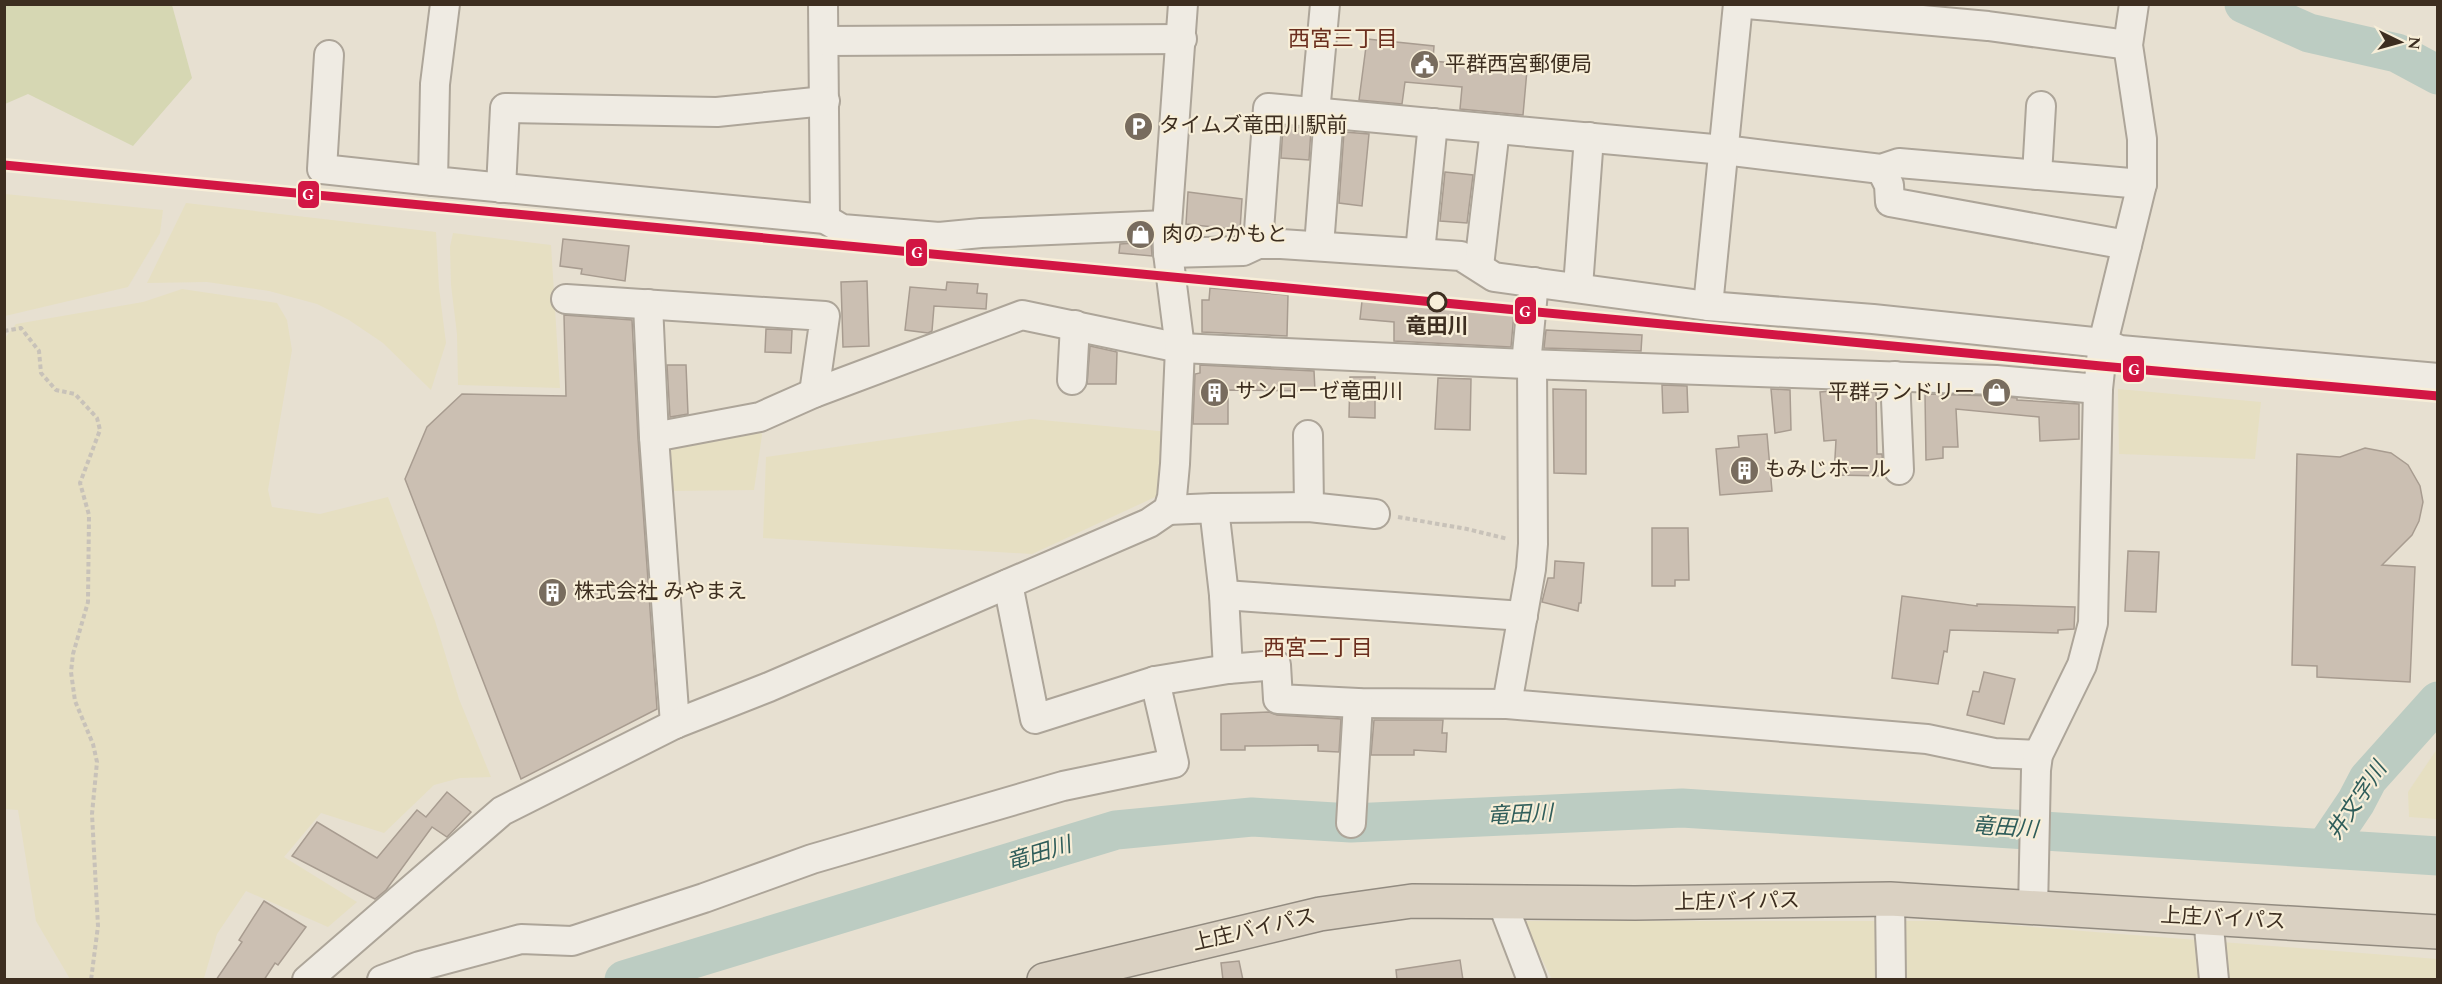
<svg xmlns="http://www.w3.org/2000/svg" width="2442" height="984" viewBox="0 0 2442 984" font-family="Spectral,'Noto Sans JP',serif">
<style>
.farmland{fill:#e6dfc2}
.green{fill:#d6d7b3}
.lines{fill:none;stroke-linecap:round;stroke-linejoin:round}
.river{stroke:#bcccc2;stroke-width:39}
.building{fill:#cbbfb2;stroke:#a89c90;stroke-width:1.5}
.minor-casing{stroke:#ada599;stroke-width:32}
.highway-casing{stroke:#928b80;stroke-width:36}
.path{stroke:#c8c2b9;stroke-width:4;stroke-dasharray:4.5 3;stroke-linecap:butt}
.minor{stroke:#efebe3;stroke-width:28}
.highway{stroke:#dad1c2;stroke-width:33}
.rail-1-casing{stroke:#f7eed8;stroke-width:14}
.rail-1{stroke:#d21644;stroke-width:9}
.stop-dot{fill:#f7eed8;stroke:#3d2e20;stroke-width:3}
.labels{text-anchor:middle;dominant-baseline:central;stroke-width:4.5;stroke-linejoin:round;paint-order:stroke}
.poi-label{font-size:21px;fill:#3d2e20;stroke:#f7eed8;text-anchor:start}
.stop-label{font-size:21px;font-weight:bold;fill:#3d2e20;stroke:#f7eed8}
.street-label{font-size:21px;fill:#3d2e20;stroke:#f7eed8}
.neighbourhood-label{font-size:22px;fill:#6b2e1e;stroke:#f7eed8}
.water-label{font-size:22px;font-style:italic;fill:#2f5d5a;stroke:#f7eed8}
.line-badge{stroke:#f7eed8;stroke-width:2}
.badge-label{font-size:16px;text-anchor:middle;font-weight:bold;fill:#fff}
</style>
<rect width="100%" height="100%" fill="#e7e0d1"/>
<!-- farmland -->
<g class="farmland">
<path d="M 5,194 L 163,210 L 160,233 L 128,287 L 5,316 Z"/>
<path d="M 186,203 L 436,232 L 439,288 L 446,343 L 431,390 L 383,343 L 349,320 L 317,304 L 269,291 L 207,282 L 147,283 Z"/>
<path d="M 453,233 L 551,245 L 560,388 L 458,385 L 457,334 L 451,285 L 450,247 Z"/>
<path d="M 182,289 L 277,303 L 287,320 L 292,350 L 268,490 L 272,507 L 320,514 L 388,497 L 435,621 L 459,699 L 491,777 L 460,778 L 434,785 L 384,833 L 321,813 L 284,857 L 357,902 L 328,927 L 246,891 L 217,934 L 204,978 L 206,979 L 70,979 L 36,921 L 18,810 L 5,809 L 5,338 L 16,324 L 143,302 Z"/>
<path d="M 2118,389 L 2261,402 L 2255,459 L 2119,454 Z"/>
<path d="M 1031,419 L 1169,432 L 1166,492 L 1032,554 L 763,538 L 766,457 Z"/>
<path d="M 758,423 L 762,435 L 754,490 L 670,491 L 662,443 Z"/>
<path d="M 2437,749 L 2437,819 L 2409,817 L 2408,792 Z"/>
<path d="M 1522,921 L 1957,921 L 2437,959 L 2437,979 L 1552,979 Z"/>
</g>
<!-- green -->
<path class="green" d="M 5,4 L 172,5 L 192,78 L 133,146 L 28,94 L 5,104 Z"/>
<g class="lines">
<!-- river -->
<g class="river">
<path d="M 2244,4 L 2309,33 L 2397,53 L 2438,75"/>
<path d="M 2325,848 L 2356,802 L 2368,779 L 2438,701"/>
<path d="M 624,980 L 1116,830 L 1252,817 L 1351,823 L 1682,808 L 2438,856"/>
</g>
</g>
<!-- building -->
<g class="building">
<path d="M 1367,39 L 1434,46 L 1433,61 L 1527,70 L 1523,115 L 1460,109 L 1462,87 L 1405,82 L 1402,104 L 1359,100 Z"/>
<path d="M 1283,126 L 1311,129 L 1309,160 L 1281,158 Z"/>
<path d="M 1344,132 L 1369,134 L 1362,206 L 1339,203 Z"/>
<path d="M 1445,172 L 1473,175 L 1467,223 L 1440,221 Z"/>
<path d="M 1188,192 L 1242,199 L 1240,230 L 1186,224 Z"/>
<path d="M 563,239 L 629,246 L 625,281 L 581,274 L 582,269 L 560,266 Z"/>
<path d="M 1151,242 L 1152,256 L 1119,253 L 1120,244 Z"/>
<path d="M 867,281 L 869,346 L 843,347 L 841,282 Z"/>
<path d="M 947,282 L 978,284 L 977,293 L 987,294 L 986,309 L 934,306 L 932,331 L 928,333 L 905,330 L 910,287 L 946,290 Z"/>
<path d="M 1210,288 L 1288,295 L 1287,336 L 1202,332 L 1202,300 L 1209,300 Z"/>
<path d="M 1362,301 L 1514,313 L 1511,347 L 1394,341 L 1394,322 L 1360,319 Z"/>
<path d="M 564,315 L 632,320 L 638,438 L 657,709 L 521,779 L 405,479 L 427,427 L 462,394 L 566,396 Z"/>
<path d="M 766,329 L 792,330 L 791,353 L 765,352 Z"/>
<path d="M 1546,330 L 1642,335 L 1641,351 L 1544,348 Z"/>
<path d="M 1090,346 L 1117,352 L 1116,384 L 1087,384 Z"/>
<path d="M 667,365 L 686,365 L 688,414 L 670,417 Z"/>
<path d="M 1200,365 L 1314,371 L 1315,391 L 1228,390 L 1228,424 L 1193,424 L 1195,374 L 1200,373 Z"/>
<path d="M 1350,377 L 1375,377 L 1375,418 L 1349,417 Z"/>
<path d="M 1438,378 L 1471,379 L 1470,430 L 1435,429 Z"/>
<path d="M 1662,385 L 1687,386 L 1688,412 L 1663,413 Z"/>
<path d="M 1553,389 L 1586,390 L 1586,474 L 1554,473 Z"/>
<path d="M 1771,389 L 1790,390 L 1791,430 L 1775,433 Z"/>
<path d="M 1831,391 L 1876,392 L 1877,454 L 1882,454 L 1884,476 L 1834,475 L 1836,440 L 1824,441 L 1820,392 Z"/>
<path d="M 1925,394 L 1995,396 L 2017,398 L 2017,400 L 2079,404 L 2079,439 L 2040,441 L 2039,417 L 1956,409 L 1958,447 L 1943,447 L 1943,458 L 1926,460 Z"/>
<path d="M 1767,434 L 1772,491 L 1720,495 L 1716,449 L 1739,447 L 1738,436 Z"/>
<path d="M 2365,448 L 2391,453 L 2408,465 L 2420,486 L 2423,502 L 2419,521 L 2412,535 L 2382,565 L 2415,567 L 2410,682 L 2317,677 L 2317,666 L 2292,665 L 2297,454 L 2340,457 Z"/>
<path d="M 1652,528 L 1688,528 L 1689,580 L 1675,580 L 1675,586 L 1652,586 Z"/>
<path d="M 2128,551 L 2159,552 L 2156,612 L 2125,611 Z"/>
<path d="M 1555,561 L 1584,563 L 1581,603 L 1579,603 L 1578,611 L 1542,602 L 1548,578 L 1554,578 Z"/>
<path d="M 1902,596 L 1977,606 L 1977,604 L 2075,607 L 2074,629 L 2058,630 L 2058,633 L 1950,630 L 1947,652 L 1944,651 L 1938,684 L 1892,678 Z"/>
<path d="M 1984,672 L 2015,679 L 2004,724 L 1967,715 L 1973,691 L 1979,692 Z"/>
<path d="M 1269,712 L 1277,715 L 1341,719 L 1339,752 L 1318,751 L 1318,745 L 1245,746 L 1245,750 L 1221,750 L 1221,714 Z"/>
<path d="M 1374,720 L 1443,720 L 1442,733 L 1447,733 L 1446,752 L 1414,750 L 1414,755 L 1371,755 Z"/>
<path d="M 447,792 L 471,812 L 447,837 L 432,827 L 386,890 L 375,899 L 292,856 L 317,822 L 377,858 L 417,810 L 426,817 Z"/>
<path d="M 264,901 L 306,927 L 278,965 L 275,963 L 264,980 L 216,980 L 242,942 L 239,940 Z"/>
<path d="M 1460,960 L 1463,980 L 1397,980 L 1396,970 Z"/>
<path d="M 1239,961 L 1243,980 L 1223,980 L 1221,963 Z"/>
</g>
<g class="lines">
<defs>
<g id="minor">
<path d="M 445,4 L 435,84 L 433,181 L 825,219 L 842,229 L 939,237 L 981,233 L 1167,225"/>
<path d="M 823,4 L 825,219"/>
<path d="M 1747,4 L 1988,26 L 2128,45"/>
<path d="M 825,41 L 1182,39"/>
<path d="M 329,55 L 322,169 L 433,181"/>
<path d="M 1315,113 L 1325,4"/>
<path d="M 1881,169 L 1889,185 L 1890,202 L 2127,245"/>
<path d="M 2037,175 L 2041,106"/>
<path d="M 501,188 L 505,108 L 717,112 L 825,101"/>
<path d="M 1258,244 L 1268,108 L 1724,150 L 1881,169 L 1899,163 L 2142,184"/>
<path d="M 1319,246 L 1329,114"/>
<path d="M 1420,252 L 1433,123"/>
<path d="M 1168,253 L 1243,251 L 1258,244 L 1281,244 L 1461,256 L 1494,277 L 1708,306 L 1873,319 L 2103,343 L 2120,350 L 2438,378"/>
<path d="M 1479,266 L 1495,129"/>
<path d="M 1578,287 L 1589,137"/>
<path d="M 566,299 L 825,316 L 814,393"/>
<path d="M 648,304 L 654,437 L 675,724"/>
<path d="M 1708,306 L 1738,4"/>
<path d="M 1526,364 L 1534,282"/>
<path d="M 1895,376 L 1899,470"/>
<path d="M 1072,380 L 1075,325"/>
<path d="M 1308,435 L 1309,507"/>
<path d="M 654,437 L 760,417 L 814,393 L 1022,315 L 1180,348 L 1526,364 L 1996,380 L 2098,389"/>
<path d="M 1214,508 L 1309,507 L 1375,514"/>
<path d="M 1168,510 L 1214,508 L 1224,595 L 1228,669 L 1276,665 L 1278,699 L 1358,703 L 1507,704 L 1927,739 L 1994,753 L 2038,755"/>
<path d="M 1008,584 L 1035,719 L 1155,681 L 1228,669"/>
<path d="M 1224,595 L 1523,616"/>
<path d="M 1507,704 L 1531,569 L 1533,544 L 1532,364"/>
<path d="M 1351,823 L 1358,703"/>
<path d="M 1890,899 L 1891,980"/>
<path d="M 1502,902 L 1532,980"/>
<path d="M 2033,909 L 2036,770 L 2038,755 L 2082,665 L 2093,623 L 2098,389 L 2103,343 L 2142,184 L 2142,139 L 2128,45 L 2134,4"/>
<path d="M 2208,917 L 2214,980"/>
<path d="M 307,980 L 502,811 L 675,724 L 769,687 L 1149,523 L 1168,510 L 1172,497 L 1175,464 L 1180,348 L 1168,253 L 1167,225 L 1183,4"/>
<path d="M 382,980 L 420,966 L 521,939 L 572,941 L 704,898 L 812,859 L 1063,786 L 1174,763 L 1155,681"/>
</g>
<path id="highway" d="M 1044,980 L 1320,914 L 1412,901 L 1635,903 L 1890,899 L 2438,932"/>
</defs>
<!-- minor casing -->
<use href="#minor" class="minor-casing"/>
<!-- highway casing -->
<use href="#highway" class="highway-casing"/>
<!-- path -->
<g class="path">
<path d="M 4,331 L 21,328 L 39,351 L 41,373 L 56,390 L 75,394 L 97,418 L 100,430 L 80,483 L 89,515 L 88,602 L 73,654 L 71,672 L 75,701 L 93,744 L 97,762 L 92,814 L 98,926 L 91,980"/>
<path d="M 1398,517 L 1467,529 L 1508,539"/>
</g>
<!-- minor -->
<use href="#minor" class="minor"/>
<!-- highway -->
<use href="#highway" class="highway"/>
<defs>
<path id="rail-1" d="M 4,165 L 2101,366 L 2438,396"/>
</defs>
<!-- rail-1 casing -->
<use href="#rail-1" class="rail-1-casing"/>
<!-- rail-1 -->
<use href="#rail-1" class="rail-1"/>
</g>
<!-- icons -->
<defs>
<symbol id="civic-disc" viewBox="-11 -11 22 22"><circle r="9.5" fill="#786c5e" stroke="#f7eed8"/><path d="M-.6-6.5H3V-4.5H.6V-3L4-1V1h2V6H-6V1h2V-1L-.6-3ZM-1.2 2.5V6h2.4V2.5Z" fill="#fff"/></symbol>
<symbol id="parking-disc" viewBox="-11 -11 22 22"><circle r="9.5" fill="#786c5e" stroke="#f7eed8"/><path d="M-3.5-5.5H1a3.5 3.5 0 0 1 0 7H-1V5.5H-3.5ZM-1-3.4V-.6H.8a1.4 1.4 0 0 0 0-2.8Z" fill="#fff"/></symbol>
<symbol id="shop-disc" viewBox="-11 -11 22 22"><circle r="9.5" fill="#786c5e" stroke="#f7eed8"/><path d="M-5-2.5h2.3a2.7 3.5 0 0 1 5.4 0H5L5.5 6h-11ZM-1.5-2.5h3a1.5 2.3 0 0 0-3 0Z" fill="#fff"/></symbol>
<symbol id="building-disc" viewBox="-11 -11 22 22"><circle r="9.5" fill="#786c5e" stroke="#f7eed8"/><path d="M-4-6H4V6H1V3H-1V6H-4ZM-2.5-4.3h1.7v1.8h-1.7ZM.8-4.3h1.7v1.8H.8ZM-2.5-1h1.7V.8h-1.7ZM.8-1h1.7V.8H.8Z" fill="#fff"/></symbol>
</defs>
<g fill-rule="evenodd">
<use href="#civic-disc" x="1408" y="48" width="33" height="33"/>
<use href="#parking-disc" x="1122" y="110" width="33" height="33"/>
<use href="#shop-disc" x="1124" y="218" width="33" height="33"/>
<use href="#building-disc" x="1198" y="376" width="33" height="33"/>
<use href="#shop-disc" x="1980" y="376" width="33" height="33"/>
<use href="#building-disc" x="1728" y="454" width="33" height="33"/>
<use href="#building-disc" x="536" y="576" width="33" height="33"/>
</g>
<!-- markers -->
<circle class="stop-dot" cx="1437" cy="302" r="9"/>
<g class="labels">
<!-- poi labels -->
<g class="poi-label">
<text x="1445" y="65">平群西宮郵便局</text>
<text x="1159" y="126">タイムズ竜田川駅前</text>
<text x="1162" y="235">肉のつかもと</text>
<text x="1235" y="392">サンローゼ竜田川</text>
<text x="1975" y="393" text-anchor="end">平群ランドリー</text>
<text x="1765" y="470">もみじホール</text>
<text x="574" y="592">株式会社 みやまえ</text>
</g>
<!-- stop labels -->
<g class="stop-label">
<text x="1437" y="327">竜田川</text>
</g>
<!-- street labels -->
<g class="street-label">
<text transform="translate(1737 902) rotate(-1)">上庄バイパス</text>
<text transform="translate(2223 919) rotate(3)">上庄バイパス</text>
<text transform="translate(1254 930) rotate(-13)">上庄バイパス</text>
</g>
<!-- neighbourhood labels -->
<g class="neighbourhood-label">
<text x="1343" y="39">西宮三丁目</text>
<text x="1318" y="648">西宮二丁目</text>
</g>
<!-- water labels -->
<g class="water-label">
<text transform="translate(2357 801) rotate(-56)">井文字川</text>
<text transform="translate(1520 815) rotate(-3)">竜田川</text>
<text transform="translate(2005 828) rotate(4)">竜田川</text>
<text transform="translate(1039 854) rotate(-17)">竜田川</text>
</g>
</g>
<g class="line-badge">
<rect x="297" y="180" width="23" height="29" rx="6" fill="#d21644"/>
<rect x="905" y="238" width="23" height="29" rx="6" fill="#d21644"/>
<rect x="1514" y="296" width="23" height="29" rx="6" fill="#d21644"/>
<rect x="2122" y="355" width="23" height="28" rx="6" fill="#d21644"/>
</g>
<g class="badge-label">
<text x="308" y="200">G</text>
<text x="917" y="258">G</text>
<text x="1525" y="317">G</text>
<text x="2134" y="375">G</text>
</g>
<!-- border -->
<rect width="2442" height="984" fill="none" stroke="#3d2e20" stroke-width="12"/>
<!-- north arrow -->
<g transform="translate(2400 42) rotate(95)" stroke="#f7eed8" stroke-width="4.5" paint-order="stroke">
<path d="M0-4.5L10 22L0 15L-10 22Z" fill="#3d2e20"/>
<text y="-9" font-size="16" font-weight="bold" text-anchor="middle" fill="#3d2e20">N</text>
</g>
</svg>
